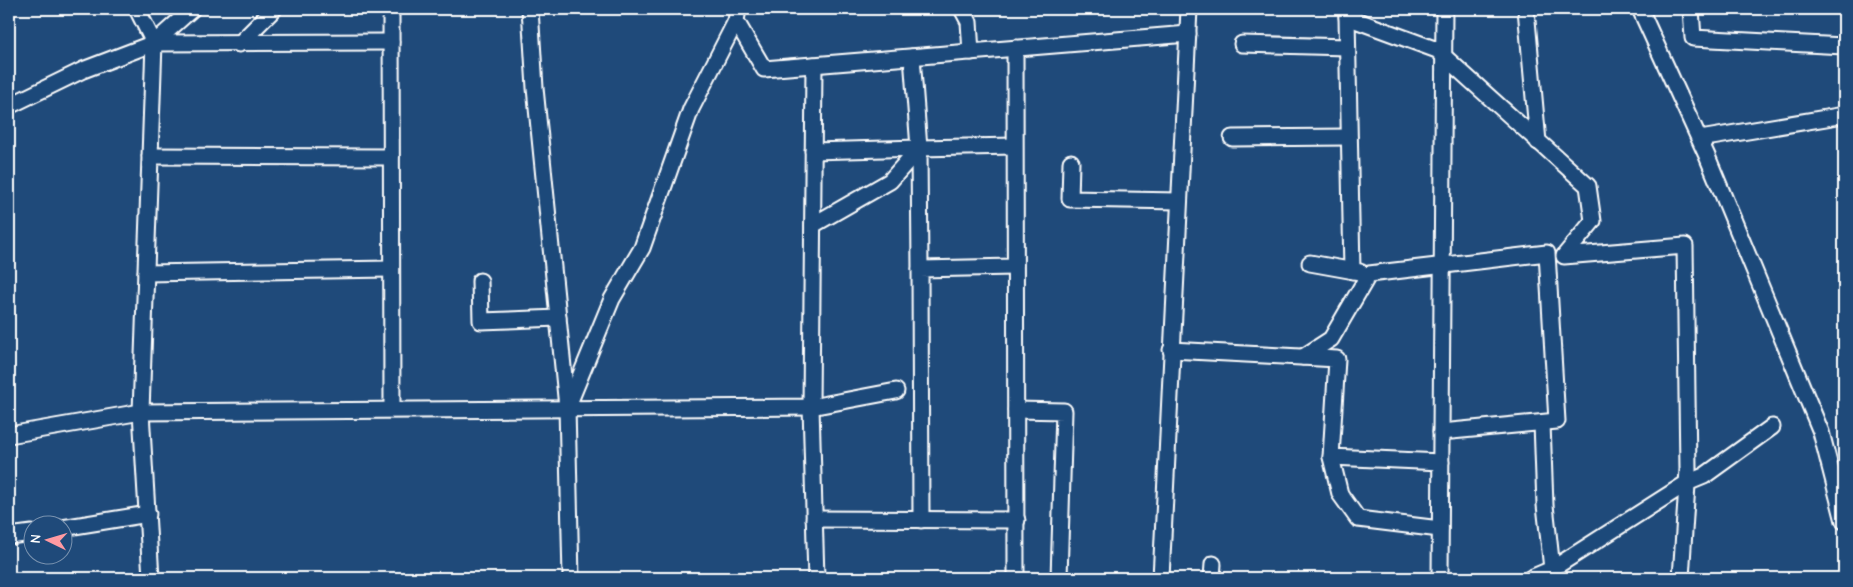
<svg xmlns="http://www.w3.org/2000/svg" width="1853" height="587" viewBox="0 0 1853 587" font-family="'Comic Neue',sans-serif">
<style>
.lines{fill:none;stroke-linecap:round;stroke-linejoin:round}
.street-casing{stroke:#fff;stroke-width:19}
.street{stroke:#1f4a7a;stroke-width:15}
</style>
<rect width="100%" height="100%" fill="#1f4a7a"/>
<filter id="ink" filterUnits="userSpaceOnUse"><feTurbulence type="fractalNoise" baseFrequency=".02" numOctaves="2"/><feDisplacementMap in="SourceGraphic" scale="10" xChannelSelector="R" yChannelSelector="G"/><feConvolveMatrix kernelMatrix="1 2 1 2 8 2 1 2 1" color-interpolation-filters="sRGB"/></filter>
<g filter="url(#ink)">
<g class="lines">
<defs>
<g id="street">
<path d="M 391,9 L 392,409"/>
<path d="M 530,9 L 535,88 L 567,407 L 571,578"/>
<path d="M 738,9 L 736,21 L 764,69 L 1188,34"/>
<path d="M 962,9 L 969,22 L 971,52"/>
<path d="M 1347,9 L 1347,17 L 1437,50 L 1588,186 L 1593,221 L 1564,256 L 1685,246 L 1688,469 L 1681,578"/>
<path d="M 1526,9 L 1538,142"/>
<path d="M 1640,9 L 1707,156 L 1821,432 L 1844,521"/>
<path d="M 1691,9 L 1693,38 L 1844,46"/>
<path d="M 1347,17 L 1352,271"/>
<path d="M 154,43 L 391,42"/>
<path d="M 239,44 L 274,9"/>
<path d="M 1242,44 L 1347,47"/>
<path d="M 1015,48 L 1016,578"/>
<path d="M 912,57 L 919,148 L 920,269"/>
<path d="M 814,65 L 811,407 L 816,578"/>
<path d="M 9,106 L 83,70 L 154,43 L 137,9"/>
<path d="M 1232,138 L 1349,137"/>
<path d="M 1700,139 L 1844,115"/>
<path d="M 813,151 L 919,148"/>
<path d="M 150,156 L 391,157"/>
<path d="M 1071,162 L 1070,199 L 1179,201"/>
<path d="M 813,225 L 890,181 L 919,148 L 1014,146"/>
<path d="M 1310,263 L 1360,272"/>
<path d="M 146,273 L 391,269"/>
<path d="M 480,281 L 481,321 L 558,318"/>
<path d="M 1171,350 L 1337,359 L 1331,457 L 1441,462"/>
<path d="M 1303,357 L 1331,339 L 1369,274 L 1547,253 L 1557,421 L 1441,432"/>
<path d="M 568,406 L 612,299 L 642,248 L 691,109 L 736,21"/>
<path d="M 1016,410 L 1064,411 L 1059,578"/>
<path d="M 1542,423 L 1545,505 L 1552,569"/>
<path d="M 9,435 L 141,412 L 811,407 L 896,391"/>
<path d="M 1331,457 L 1340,494 L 1358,519 L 1440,529"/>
<path d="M 814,519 L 1017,520"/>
<path d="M 921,520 L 920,269 L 1014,267"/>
<path d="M 62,528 L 148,514"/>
<path d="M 9,536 L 32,533"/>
<path d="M 151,578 L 141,412 L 154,43 L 192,9"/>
<path d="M 1161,578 L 1189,9"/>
<path d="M 1212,578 L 1213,564"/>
<path d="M 1440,578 L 1444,9"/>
<path d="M 1531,578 L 1552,569 L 1687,483 L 1704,476 L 1772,427"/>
</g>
</defs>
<!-- street casing -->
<use href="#street" class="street-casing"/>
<!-- street -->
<use href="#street" class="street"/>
</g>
</g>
<!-- margin -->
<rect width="1853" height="587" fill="none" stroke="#1f4a7a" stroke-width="30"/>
<rect x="15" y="15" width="1823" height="557" fill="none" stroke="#fff" stroke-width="2" filter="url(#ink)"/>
<!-- north arrow -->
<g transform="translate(48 540) rotate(275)"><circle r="24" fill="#1f4a7a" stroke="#7992af"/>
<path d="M0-4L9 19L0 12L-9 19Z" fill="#ff9aa2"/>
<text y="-8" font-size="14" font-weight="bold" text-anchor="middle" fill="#ffffff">N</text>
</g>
</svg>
